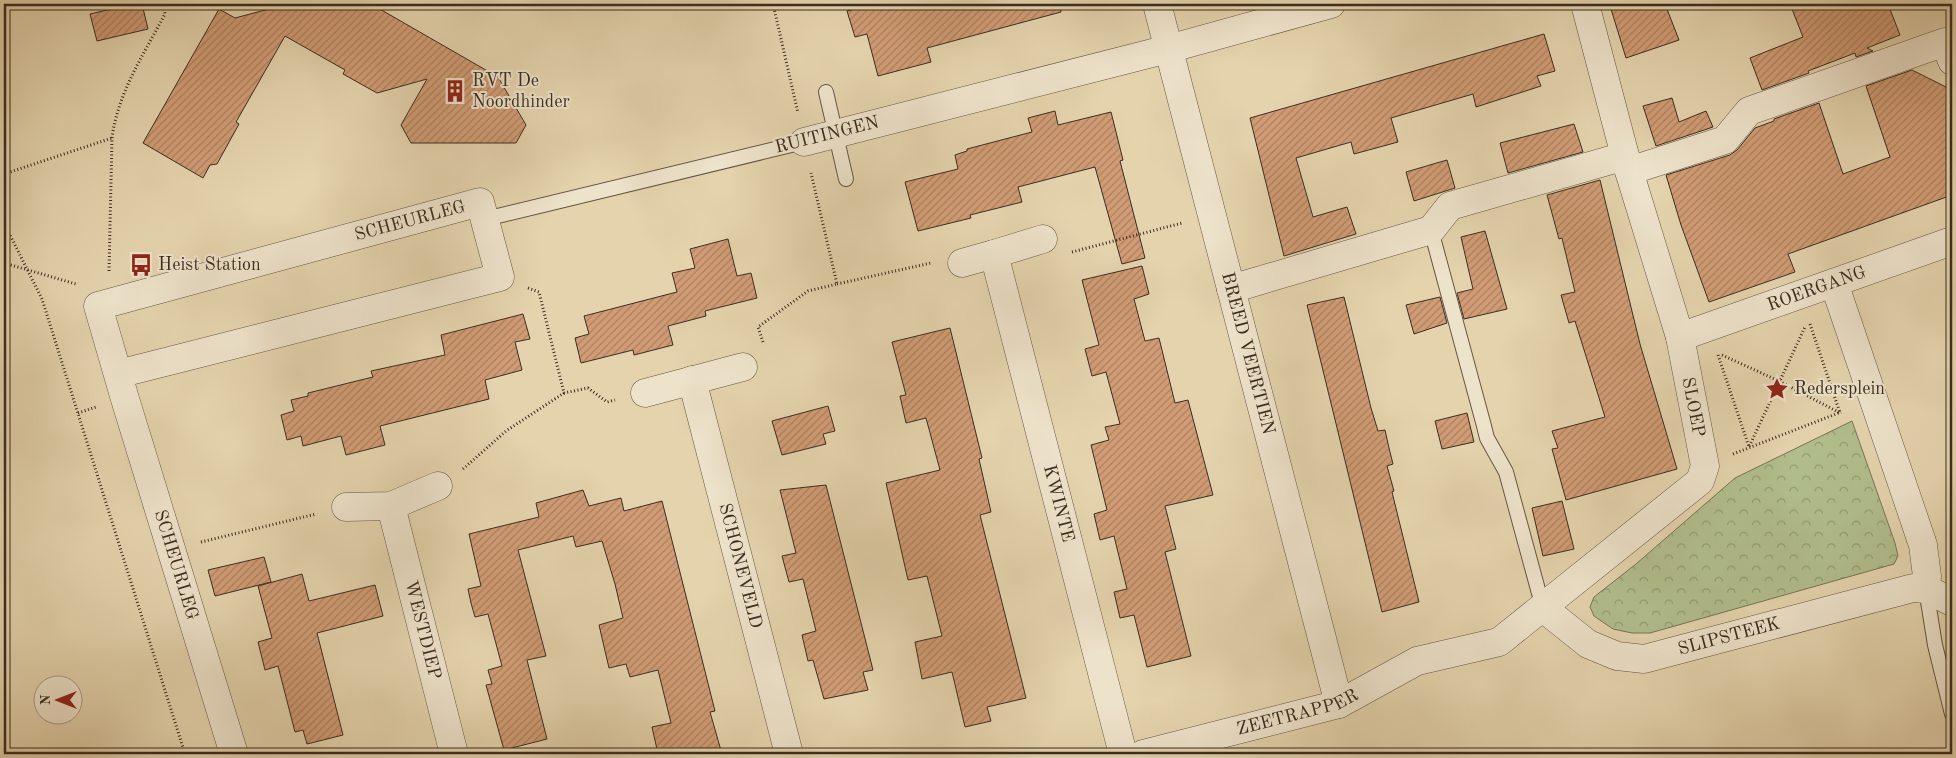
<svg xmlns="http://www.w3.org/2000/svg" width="1956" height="758" viewBox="0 0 1956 758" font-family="'Old Standard TT',serif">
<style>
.forest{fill:url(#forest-crowns);stroke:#767556}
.building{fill:url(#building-hatch);stroke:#3b2d21}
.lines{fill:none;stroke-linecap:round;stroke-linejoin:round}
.lane-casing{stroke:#655644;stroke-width:16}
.street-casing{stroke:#655644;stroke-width:29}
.path{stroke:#3b2d21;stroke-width:3;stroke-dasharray:1 2.5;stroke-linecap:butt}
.lane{stroke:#ede2ca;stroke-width:14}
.street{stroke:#ede2ca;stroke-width:28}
.labels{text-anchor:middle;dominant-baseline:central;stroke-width:4;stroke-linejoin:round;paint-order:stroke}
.poi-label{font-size:18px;fill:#3b2d21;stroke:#ede2ca;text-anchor:start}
.street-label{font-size:18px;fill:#3b2d21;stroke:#ede2ca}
</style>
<defs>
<pattern id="forest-crowns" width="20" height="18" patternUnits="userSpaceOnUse" patternTransform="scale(1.25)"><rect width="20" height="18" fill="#b1bd8c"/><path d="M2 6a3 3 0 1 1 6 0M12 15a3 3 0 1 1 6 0" fill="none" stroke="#919a72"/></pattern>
<pattern id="building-hatch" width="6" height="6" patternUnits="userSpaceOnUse" patternTransform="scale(1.25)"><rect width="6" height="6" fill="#d19c75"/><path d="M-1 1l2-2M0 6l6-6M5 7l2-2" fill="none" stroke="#ab8060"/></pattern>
</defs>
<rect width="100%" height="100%" fill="#e4d3ad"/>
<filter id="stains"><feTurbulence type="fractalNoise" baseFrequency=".004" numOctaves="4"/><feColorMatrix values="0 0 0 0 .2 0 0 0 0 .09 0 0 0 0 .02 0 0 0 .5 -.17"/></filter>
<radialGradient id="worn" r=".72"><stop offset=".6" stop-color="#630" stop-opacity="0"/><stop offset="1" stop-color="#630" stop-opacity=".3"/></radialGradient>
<!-- forest -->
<path class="forest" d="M 1852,421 L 1895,543 L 1898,556 L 1894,564 L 1650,633 L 1632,633 L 1613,629 L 1594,616 L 1590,607 L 1594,597 L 1636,564 L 1735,478 Z"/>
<!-- building -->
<g class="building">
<path d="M 133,4 L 142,4 L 148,29 L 97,41 L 90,14 Z"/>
<path d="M 288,4 L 371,4 L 498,77 L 526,125 L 516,143 L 411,143 L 401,125 L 427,79 L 377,93 L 343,74 L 345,70 L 285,36 L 236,122 L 239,124 L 217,164 L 210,165 L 203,178 L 143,143 L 219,9 L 235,18 Z"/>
<path d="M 874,4 L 1060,4 L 1061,12 L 927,48 L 931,62 L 878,76 L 867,34 L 855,37 L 847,11 Z"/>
<path d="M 1625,4 L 1665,4 L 1679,40 L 1626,58 L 1611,9 Z"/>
<path d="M 1790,4 L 1888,4 L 1900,35 L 1867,48 L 1873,51 L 1856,57 L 1855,53 L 1808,71 L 1809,73 L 1762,90 L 1750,58 L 1803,37 Z"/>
<path d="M 1544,34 L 1555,71 L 1537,76 L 1541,86 L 1476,107 L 1473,94 L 1391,118 L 1398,142 L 1354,154 L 1351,142 L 1296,158 L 1313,217 L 1347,207 L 1356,234 L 1284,256 L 1250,118 Z"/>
<path d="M 1912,70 L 1948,88 L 1952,99 L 1952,195 L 1788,254 L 1795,272 L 1709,302 L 1681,225 L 1666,175 L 1730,155 L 1737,150 L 1755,128 L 1774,121 L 1774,119 L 1819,103 L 1843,174 L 1890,157 L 1866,86 Z"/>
<path d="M 1672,98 L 1679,122 L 1706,111 L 1713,127 L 1656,146 L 1643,106 Z"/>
<path d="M 1055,111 L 1058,125 L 1111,112 L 1123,160 L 1120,161 L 1145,258 L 1122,264 L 1095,167 L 1018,187 L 1022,202 L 970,215 L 971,218 L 918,231 L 905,182 L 958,169 L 955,155 L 967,151 L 967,149 L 1032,132 L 1028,118 Z"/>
<path d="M 1574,124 L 1583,152 L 1508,173 L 1500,143 Z"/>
<path d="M 1447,160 L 1455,188 L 1414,201 L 1406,172 Z"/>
<path d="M 1600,180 L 1640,344 L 1677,469 L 1566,500 L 1552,449 L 1558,448 L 1552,431 L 1605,417 L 1575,321 L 1569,323 L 1561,295 L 1575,292 L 1562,238 L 1559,239 L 1547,195 Z"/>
<path d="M 1485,231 L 1507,309 L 1464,319 L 1457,293 L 1473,289 L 1461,237 Z"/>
<path d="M 728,239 L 737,276 L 751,273 L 757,298 L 705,311 L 706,316 L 668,326 L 673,345 L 634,355 L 633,350 L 581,363 L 575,338 L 589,334 L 584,316 L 677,292 L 672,273 L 695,268 L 690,249 Z"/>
<path d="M 1142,266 L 1149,294 L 1134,299 L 1145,341 L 1159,338 L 1175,403 L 1188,400 L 1213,495 L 1165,506 L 1176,549 L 1165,552 L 1191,656 L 1147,667 L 1134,615 L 1120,618 L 1114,592 L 1127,589 L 1114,536 L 1100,540 L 1094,514 L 1107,510 L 1091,445 L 1109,440 L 1105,427 L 1120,424 L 1106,372 L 1092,376 L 1085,349 L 1099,345 L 1082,280 Z"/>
<path d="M 1344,297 L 1371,408 L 1378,431 L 1385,430 L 1389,448 L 1393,464 L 1387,466 L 1394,491 L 1392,492 L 1419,602 L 1382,612 L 1307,305 Z"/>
<path d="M 1440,297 L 1447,323 L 1414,334 L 1406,305 Z"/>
<path d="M 523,314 L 530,339 L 515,342 L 522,370 L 485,380 L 489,399 L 380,426 L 385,445 L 346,455 L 341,436 L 303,446 L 301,436 L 287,440 L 281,415 L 294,411 L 291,400 L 308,396 L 308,393 L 373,377 L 371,371 L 445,355 L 441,335 Z"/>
<path d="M 950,328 L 982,458 L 979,459 L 991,512 L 980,515 L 1026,698 L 987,707 L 991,721 L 965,727 L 952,672 L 922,679 L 915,642 L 942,636 L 927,576 L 908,580 L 886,483 L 940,470 L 926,418 L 906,423 L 900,396 L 906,395 L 892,342 Z"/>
<path d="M 828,406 L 835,431 L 823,434 L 826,444 L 782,455 L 772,421 Z"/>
<path d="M 1467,413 L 1474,442 L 1442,449 L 1435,421 Z"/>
<path d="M 826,485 L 873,670 L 863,672 L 868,690 L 824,699 L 813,660 L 808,661 L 802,635 L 816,631 L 803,579 L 789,582 L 782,556 L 796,553 L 780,490 Z"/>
<path d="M 583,490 L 589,506 L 621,498 L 624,511 L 662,501 L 715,711 L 710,712 L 722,754 L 658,754 L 652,727 L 671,723 L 658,670 L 630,677 L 626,664 L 609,668 L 599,625 L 623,618 L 615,584 L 602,541 L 576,547 L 573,536 L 518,550 L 546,656 L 527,660 L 547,739 L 504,750 L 486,685 L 492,684 L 488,670 L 502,666 L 488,614 L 475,617 L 471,603 L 468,589 L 481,586 L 469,534 L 539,517 L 536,503 Z"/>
<path d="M 1562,501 L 1574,549 L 1543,556 L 1532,508 Z"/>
<path d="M 264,557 L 271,582 L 215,596 L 208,570 Z"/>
<path d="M 302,574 L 309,601 L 375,585 L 383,616 L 317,633 L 343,735 L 307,744 L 303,730 L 295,732 L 278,666 L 265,670 L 258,642 L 272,638 L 258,586 Z"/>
</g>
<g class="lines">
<defs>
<g id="lane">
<path d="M 826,92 L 846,179"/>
<path d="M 485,219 L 804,142"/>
<path d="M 1431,230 L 1484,426 L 1487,438 L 1506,472 L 1543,608"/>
<path d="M 1926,589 L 1935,645 L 1952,714"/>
</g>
<g id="street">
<path id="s1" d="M 1157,4 L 1339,704"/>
<path d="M 804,142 L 1168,49 L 1331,4"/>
<path d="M 1629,171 L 1725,140 L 1749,111 L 1945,42 L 1952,61"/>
<path d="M 994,254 L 1043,239"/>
<path id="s2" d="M 962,263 L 994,254 L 1123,754"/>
<path d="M 1834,283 L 1923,545 L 1927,576 L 1926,589"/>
<path d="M 1231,289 L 1431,230 L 1450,206 L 1625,156"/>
<path id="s3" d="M 1680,337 L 1952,241"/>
<path id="s4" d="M 118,374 L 500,277 L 480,202 L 98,306 L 125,399 L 234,754"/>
<path id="s5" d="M 692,380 L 789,754"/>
<path d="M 645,393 L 743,367"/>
<path id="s6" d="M 391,506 L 454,754"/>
<path d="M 346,507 L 391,506 L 438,486"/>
<path id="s7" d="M 1543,608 L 1588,644 L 1617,656 L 1644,659 L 1913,588 L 1926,589 L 1952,602"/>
<path id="s8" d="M 1143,754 L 1339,704 L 1417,661 L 1499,642 L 1700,481 L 1705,466 L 1680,337 L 1629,171 L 1585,4"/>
</g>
</defs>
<!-- lane casing -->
<use href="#lane" class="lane-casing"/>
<!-- street casing -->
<use href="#street" class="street-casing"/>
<!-- path -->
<g class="path">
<path d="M 773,4 L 798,113"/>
<path d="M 4,174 L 112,138"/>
<path d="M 4,223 L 42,299 L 185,754"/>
<path d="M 1072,252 L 1182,223"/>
<path d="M 4,263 L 76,284"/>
<path d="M 109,271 L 112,138 C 118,92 144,54 165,14 L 163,4"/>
<path d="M 837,284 L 931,263"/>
<path d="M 528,288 L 539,292 L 564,393 L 588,388 L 607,402 L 615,400"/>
<path d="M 1810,324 L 1840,413"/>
<path d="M 763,342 L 758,327 L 808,291 L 837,284 L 811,173"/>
<path d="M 1718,355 L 1749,447 L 1805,327"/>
<path d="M 1722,355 L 1779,381 L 1840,413"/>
<path d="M 78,413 L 96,407"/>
<path d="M 1733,454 L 1841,412"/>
<path d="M 463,469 L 506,431 L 564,393"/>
<path d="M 201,542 L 316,514"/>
</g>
<!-- lane -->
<use href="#lane" class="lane"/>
<!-- street -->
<use href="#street" class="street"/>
</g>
<!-- icons -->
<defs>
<symbol id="building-bare" viewBox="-9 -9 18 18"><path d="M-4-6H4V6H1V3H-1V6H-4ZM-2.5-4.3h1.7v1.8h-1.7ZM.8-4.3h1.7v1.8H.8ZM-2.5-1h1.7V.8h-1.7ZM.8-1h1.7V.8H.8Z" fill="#8f2418" stroke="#ede2ca" stroke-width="2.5" paint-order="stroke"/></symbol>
<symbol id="bus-bare" viewBox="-9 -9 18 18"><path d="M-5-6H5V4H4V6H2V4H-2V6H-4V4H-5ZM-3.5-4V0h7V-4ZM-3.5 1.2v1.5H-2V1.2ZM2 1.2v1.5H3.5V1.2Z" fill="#8f2418" stroke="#ede2ca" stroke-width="2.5" paint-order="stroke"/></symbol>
<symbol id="sight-bare" viewBox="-9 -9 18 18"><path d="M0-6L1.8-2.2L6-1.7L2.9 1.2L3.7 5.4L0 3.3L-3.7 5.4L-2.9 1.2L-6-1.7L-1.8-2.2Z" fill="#8f2418" stroke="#ede2ca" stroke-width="2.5" paint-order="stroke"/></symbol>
</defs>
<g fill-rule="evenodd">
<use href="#building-bare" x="439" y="75" width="32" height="32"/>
<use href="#bus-bare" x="125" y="249" width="32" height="32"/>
<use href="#sight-bare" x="1761" y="373" width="32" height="32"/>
</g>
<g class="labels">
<!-- poi labels -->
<g class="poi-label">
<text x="472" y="81">RVT De<tspan x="472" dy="21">Noordhinder</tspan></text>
<text x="158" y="265">Heist Station</text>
<text x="1794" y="389">Redersplein</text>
</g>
<!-- street labels -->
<g class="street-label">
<text transform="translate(827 135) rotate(-14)">RUITINGEN</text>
<text transform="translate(410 221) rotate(-15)">SCHEURLEG</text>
<text stroke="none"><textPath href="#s3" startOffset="145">ROERGANG</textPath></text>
<text stroke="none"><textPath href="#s1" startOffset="361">BREED VEERTIEN</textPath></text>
<text transform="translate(1693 407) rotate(79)">SLOEP</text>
<text stroke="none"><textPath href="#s2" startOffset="291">KWINTE</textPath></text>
<text stroke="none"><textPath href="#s4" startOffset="1138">SCHEURLEG</textPath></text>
<text stroke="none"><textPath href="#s5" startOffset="192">SCHONEVELD</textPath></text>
<text stroke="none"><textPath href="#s6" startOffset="128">WESTDIEP</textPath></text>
<text stroke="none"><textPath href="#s7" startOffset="204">SLIPSTEEK</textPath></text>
<text stroke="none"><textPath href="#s8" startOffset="160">ZEETRAPPER</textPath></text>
</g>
</g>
<!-- margin -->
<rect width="1956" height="758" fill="none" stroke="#e4d3ad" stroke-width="20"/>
<rect x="5" y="5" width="1946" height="748" fill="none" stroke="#3b2d21" stroke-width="2.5"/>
<rect x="10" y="10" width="1936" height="738" fill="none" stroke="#3b2d21"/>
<!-- north arrow -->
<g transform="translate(58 700) rotate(270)"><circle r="24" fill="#ede2ca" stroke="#a69a86"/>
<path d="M0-4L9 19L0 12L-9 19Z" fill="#8f2418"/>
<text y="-8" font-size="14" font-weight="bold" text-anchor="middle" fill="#3b2d21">N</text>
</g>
<rect width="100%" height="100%" filter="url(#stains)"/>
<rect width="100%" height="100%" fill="url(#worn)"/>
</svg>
